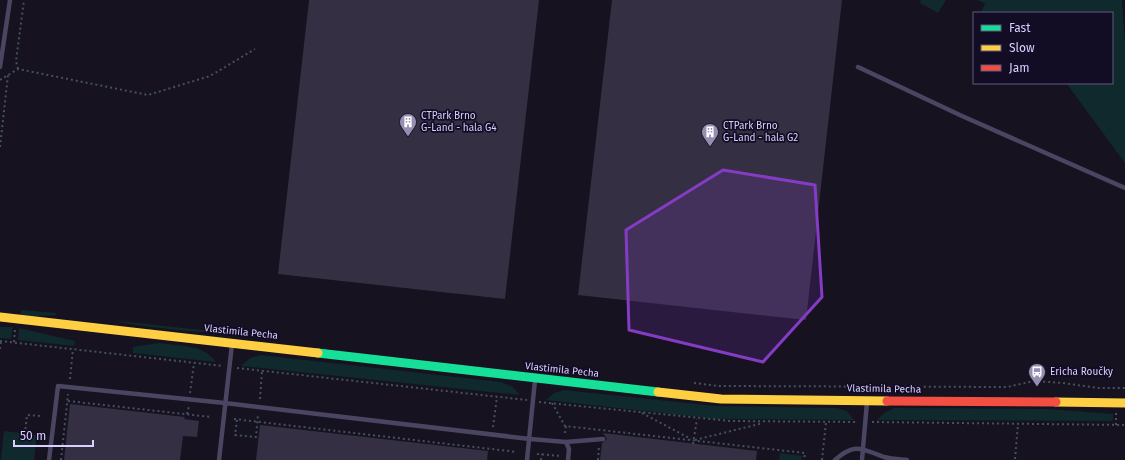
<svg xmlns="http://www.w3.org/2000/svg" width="1125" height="460" viewBox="0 0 1125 460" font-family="'Fira Sans',sans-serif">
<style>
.green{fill:#0f292d}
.building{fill:#342f42}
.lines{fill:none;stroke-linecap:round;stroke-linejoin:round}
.path{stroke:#445162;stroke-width:2;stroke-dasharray:2 3;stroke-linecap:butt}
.lane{stroke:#4a4561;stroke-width:4.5}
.fast{stroke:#16e098;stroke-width:9}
.slow{stroke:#ffcf43;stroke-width:9}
.jam{stroke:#f24e42;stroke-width:9}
.marked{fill:#843cc5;fill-opacity:0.2;stroke:#843cc5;stroke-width:3;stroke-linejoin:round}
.labels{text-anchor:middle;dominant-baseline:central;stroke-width:3.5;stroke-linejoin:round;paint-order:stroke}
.poi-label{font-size:10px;fill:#dad0ff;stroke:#130c25;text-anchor:start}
.street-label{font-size:10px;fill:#dad0ff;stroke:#130c25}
</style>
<rect width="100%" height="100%" fill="#16121f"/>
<!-- green -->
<g class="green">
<path d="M 921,0 L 946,0 L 938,13 L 920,3 Z"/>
<path d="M 977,0 L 1122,0 L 1125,43 L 1125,163 L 1066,83 L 1112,83 L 1112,13 L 981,13 L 985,3 Z"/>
<path d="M 23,310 L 56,313 L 57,315 L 20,317 L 21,311 Z"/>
<path d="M 117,321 L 118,321 L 221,332 C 212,335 127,325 117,321 Z"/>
<path d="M 0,327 L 13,327 L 11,339 L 0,338 Z"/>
<path d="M 19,328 L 75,341 L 74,346 L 18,340 Z"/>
<path d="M 159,343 C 179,346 204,344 216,362 L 133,353 L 133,347 Z"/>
<path d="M 261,355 L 501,382 L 513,387 L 520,395 L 241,366 L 250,358 Z"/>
<path d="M 564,390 L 716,406 L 837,408 L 847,411 L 854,420 L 716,419 L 546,400 L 554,393 Z"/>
<path d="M 894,408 L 1049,409 L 1113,414 L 1113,420 L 1111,421 L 877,420 L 884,413 Z"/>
<path d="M 4,431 L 37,435 L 34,460 L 1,460 Z"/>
<path d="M 780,453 L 802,456 L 801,460 L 779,460 Z"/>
</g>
<!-- building -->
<g class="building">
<path d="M 309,0 L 539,0 L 505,299 L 278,274 Z"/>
<path d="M 612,0 L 842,0 L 806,320 L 578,295 Z"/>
<path d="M 70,404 L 185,417 L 184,419 L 199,421 L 197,437 L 183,436 L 180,460 L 64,460 Z"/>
<path d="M 260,425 L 488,451 L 487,460 L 256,460 Z"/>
<path d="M 603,433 L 757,451 L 756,460 L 600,460 L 602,443 L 607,439 Z"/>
</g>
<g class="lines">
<!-- path -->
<g class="path">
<path d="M 18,69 L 16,61 L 24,0"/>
<path d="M 0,80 L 18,69 L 148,95 L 210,76 L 255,49"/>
<path d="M 0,147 L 8,75"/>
<path d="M 0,341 L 223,366"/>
<path d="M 14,342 L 15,329"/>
<path d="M 0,349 L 1,341"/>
<path d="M 237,368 L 527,400"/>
<path d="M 70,379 L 73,349"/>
<path d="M 694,383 L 719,386 L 1007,387 L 1034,381 L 1063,383 L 1098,388 L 1125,388"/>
<path d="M 190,393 L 194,363"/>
<path d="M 260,399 L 262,371"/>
<path d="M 68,401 L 211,417"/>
<path d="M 539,402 L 730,421 L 858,422"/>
<path d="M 552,403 L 565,426 L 805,453 L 804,460"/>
<path d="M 642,413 L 691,439"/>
<path d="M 1116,413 L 1116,425"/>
<path d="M 187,414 L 189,406"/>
<path d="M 234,419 L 517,452"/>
<path d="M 237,420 L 235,435 L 256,437 L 258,414"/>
<path d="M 872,422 L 1125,425"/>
<path d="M 493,427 L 497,397"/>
<path d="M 565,433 L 566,426"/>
<path d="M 25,434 L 27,415 L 40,416"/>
<path d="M 695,440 L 763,423"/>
<path d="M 693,444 L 697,419"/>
<path d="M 537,454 L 561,456"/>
<path d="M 1015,459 L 1018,424"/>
<path d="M 61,460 L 68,394"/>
<path d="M 541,460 L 542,454"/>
<path d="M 598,460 L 599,445"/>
<path d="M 822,460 L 826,422"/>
</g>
<!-- lane -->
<g class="lane">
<path d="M 0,67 L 10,0"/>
<path d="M 858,67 L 962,116 L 1125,188"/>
<path d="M 566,442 L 569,449 L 568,460"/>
<path d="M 49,460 L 58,386 L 225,403 L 530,439 L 566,442 L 603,439"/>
<path d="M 219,460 L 232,344"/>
<path d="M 527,460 L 535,380"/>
<path d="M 835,460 C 855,442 862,449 884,457 C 891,459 900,459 907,460"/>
<path d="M 862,460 L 867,402"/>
</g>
<!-- fast -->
<path class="fast" d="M 318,353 L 658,392"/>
<!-- slow -->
<g class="slow">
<path d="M 0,317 L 318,353"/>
<path d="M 658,392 L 721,399 L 887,401"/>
<path d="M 1056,402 L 1125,403"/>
</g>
<!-- jam -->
<path class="jam" d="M 887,401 L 1056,402"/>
</g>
<!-- marked area -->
<path class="marked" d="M 723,170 L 815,185 L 822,297 L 763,362 L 629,330 L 626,230 Z"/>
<!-- icons -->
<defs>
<symbol id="building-pin" viewBox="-11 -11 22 30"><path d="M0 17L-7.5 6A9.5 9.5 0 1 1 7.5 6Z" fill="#958eb1" stroke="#130c25"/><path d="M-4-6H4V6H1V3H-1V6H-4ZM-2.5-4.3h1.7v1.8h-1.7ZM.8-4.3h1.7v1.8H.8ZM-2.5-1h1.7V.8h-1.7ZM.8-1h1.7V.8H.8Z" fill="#fff"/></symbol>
<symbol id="bus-pin" viewBox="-11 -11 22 30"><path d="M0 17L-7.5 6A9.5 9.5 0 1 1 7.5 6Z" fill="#958eb1" stroke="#130c25"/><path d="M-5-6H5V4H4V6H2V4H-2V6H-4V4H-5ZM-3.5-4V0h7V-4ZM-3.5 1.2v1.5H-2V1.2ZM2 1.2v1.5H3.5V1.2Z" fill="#fff"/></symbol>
</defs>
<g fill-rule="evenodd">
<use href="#building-pin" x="398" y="112" width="20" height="27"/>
<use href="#building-pin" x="700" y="122" width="20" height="27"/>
<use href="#bus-pin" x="1027" y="362" width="20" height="27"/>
</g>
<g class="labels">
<!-- poi labels -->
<g class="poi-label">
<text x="421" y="116">CTPark Brno<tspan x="421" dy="12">G-Land - hala G4</tspan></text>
<text x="723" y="126">CTPark Brno<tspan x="723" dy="12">G-Land - hala G2</tspan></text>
<text x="1050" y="372">Ericha Roučky</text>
</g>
<!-- street labels -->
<g class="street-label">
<text transform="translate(241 332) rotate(6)">Vlastimila Pecha</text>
<text transform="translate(562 370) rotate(6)">Vlastimila Pecha</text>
<text transform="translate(884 389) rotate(1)">Vlastimila Pecha</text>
</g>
</g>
<!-- legend -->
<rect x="973" y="12" width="140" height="72" fill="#130c25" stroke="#635a7c"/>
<rect x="981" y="25" width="20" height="6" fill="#16e098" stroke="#635a7c"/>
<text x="1009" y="32" font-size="12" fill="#dad0ff">Fast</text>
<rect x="981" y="45" width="20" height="6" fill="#ffcf43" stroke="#635a7c"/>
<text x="1009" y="52" font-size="12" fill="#dad0ff">Slow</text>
<rect x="981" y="65" width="20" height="6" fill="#f24e42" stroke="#635a7c"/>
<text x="1009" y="72" font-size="12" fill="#dad0ff">Jam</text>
<!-- scale -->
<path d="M14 440v6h79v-6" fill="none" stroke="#dad0ff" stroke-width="2"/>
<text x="20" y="440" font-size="12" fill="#dad0ff" stroke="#130c25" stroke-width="3" paint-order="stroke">50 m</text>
</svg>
